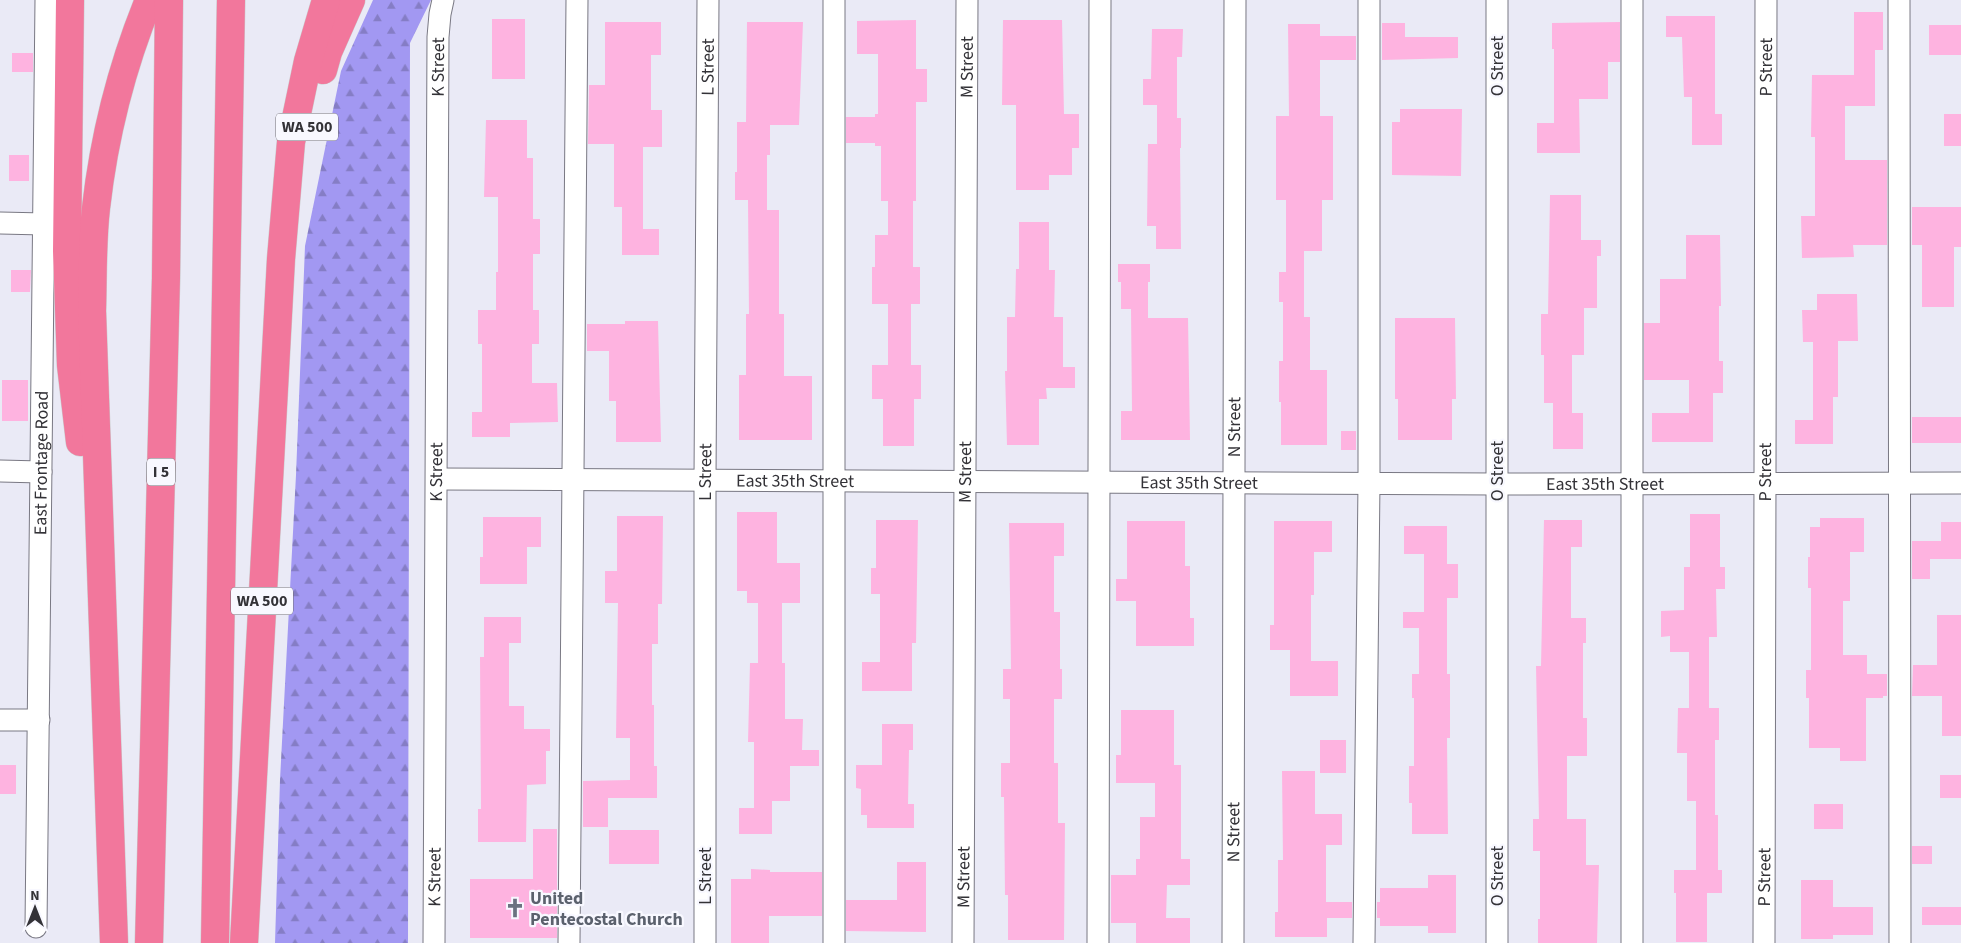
<svg xmlns="http://www.w3.org/2000/svg" width="1961" height="943" viewBox="0 0 1961 943" font-family="'Source Sans 3',sans-serif">
<style>
.forest{fill:url(#forest-firs)}
.building{fill:#feb3e0}
.lines{fill:none;stroke-linecap:round;stroke-linejoin:round}
.minor-casing{stroke:#797883;stroke-width:23}
.highway-casing{stroke:#cacacb;stroke-width:29}
.minor{stroke:#fff;stroke-width:21}
.highway{stroke:#f2779c;stroke-width:28}
.labels{text-anchor:middle;dominant-baseline:central;stroke-width:4.5;stroke-linejoin:round;paint-order:stroke}
.shield{fill:#f8f8ff;stroke:#6e6d73;stroke-width:1}
.shield-label{font-size:16px;font-weight:bold;fill:#333237}
.street-label{font-size:18px;fill:#333237;stroke:#f8f8ff}
.worship-label{font-size:18px;font-weight:bold;fill:#5b616d;stroke:#f8f8ff;text-anchor:start}
</style>
<defs>
<pattern id="forest-firs" width="22" height="20" patternUnits="userSpaceOnUse" patternTransform="scale(1.25)"><rect width="22" height="20" fill="#a298f2"/><path d="M5 1l3.5 6h-7zM16 11l3.5 6h-7z" fill="#857dc5"/></pattern>
</defs>
<rect width="100%" height="100%" fill="#eaeaf6"/>
<!-- forest -->
<path class="forest" d="M 373,0 L 431,0 L 410,43 L 408,943 L 275,943 L 280,780 L 296,475 L 305,246 L 341,71 Z"/>
<!-- building -->
<g class="building">
<path d="M 1854,12 L 1883,12 L 1883,50 L 1875,50 L 1875,106 L 1845,106 L 1845,160 L 1887,160 L 1887,245 L 1853,245 L 1854,257 L 1802,258 L 1801,216 L 1815,216 L 1815,137 L 1811,137 L 1812,75 L 1854,75 Z"/>
<path d="M 1666,16 L 1715,16 L 1715,114 L 1722,114 L 1722,145 L 1692,145 L 1692,97 L 1684,97 L 1682,37 L 1666,37 Z"/>
<rect x="492" y="19" width="33" height="60"/>
<path d="M 916,20 L 916,69 L 927,69 L 927,102 L 916,102 L 916,201 L 913,201 L 913,267 L 920,267 L 920,304 L 911,304 L 911,365 L 921,365 L 921,399 L 914,399 L 914,446 L 883,446 L 883,399 L 872,399 L 872,365 L 888,365 L 888,304 L 872,304 L 872,267 L 875,267 L 875,235 L 888,235 L 888,201 L 881,201 L 881,146 L 875,146 L 875,143 L 846,143 L 846,117 L 875,117 L 875,114 L 878,114 L 878,54 L 857,54 L 857,21 Z"/>
<path d="M 1003,20 L 1062,20 L 1064,114 L 1079,114 L 1079,148 L 1072,148 L 1072,175 L 1049,175 L 1049,190 L 1016,190 L 1016,105 L 1002,105 Z"/>
<path d="M 605,22 L 661,22 L 661,55 L 651,55 L 651,110 L 662,110 L 662,147 L 643,147 L 643,229 L 659,229 L 659,255 L 622,255 L 622,207 L 614,207 L 614,144 L 588,144 L 589,85 L 605,85 Z"/>
<path d="M 747,22 L 803,22 L 799,125 L 770,125 L 770,155 L 767,155 L 767,210 L 779,210 L 779,314 L 784,314 L 784,376 L 812,376 L 812,440 L 739,440 L 739,375 L 746,375 L 746,314 L 749,314 L 748,200 L 735,200 L 735,172 L 737,172 L 737,122 L 746,122 Z"/>
<path d="M 1620,22 L 1620,62 L 1608,62 L 1608,99 L 1579,99 L 1580,153 L 1537,153 L 1537,123 L 1554,123 L 1554,49 L 1552,49 L 1552,23 Z"/>
<path d="M 1382,23 L 1405,23 L 1405,37 L 1458,37 L 1458,58 L 1382,60 Z"/>
<path d="M 1288,24 L 1320,24 L 1320,36 L 1356,36 L 1356,60 L 1320,60 L 1320,116 L 1333,116 L 1333,200 L 1322,200 L 1322,251 L 1304,251 L 1304,317 L 1310,317 L 1310,370 L 1327,370 L 1327,445 L 1281,445 L 1281,402 L 1279,402 L 1279,361 L 1283,361 L 1283,302 L 1279,302 L 1279,272 L 1286,272 L 1286,200 L 1276,200 L 1276,116 L 1289,116 Z"/>
<rect x="1929" y="25" width="32" height="30"/>
<path d="M 1152,29 L 1183,29 L 1182,57 L 1177,57 L 1177,118 L 1181,118 L 1181,148 L 1180,148 L 1181,249 L 1156,249 L 1156,226 L 1147,226 L 1148,144 L 1157,144 L 1157,105 L 1143,105 L 1143,79 L 1151,79 Z"/>
<rect x="12" y="53" width="21" height="19"/>
<path d="M 1400,109 L 1462,109 L 1461,176 L 1392,175 L 1392,122 L 1400,122 Z"/>
<rect x="1944" y="114" width="17" height="32"/>
<path d="M 486,120 L 527,120 L 527,158 L 533,158 L 533,219 L 540,219 L 540,254 L 533,254 L 533,310 L 539,310 L 539,344 L 532,344 L 532,383 L 557,383 L 558,422 L 510,423 L 510,437 L 472,437 L 472,412 L 482,412 L 482,344 L 478,344 L 478,310 L 496,310 L 496,272 L 498,272 L 498,197 L 484,197 Z"/>
<rect x="9" y="155" width="20" height="26"/>
<path d="M 1550,195 L 1581,195 L 1581,240 L 1601,240 L 1601,256 L 1597,256 L 1597,308 L 1584,308 L 1584,355 L 1572,355 L 1572,413 L 1583,413 L 1583,449 L 1553,449 L 1553,403 L 1544,403 L 1544,355 L 1541,355 L 1541,314 L 1548,314 Z"/>
<path d="M 1912,207 L 1961,207 L 1961,247 L 1954,247 L 1954,307 L 1922,307 L 1922,245 L 1912,245 Z"/>
<path d="M 1019,222 L 1049,222 L 1049,270 L 1055,270 L 1054,317 L 1063,317 L 1063,367 L 1075,367 L 1075,388 L 1046,388 L 1047,399 L 1039,399 L 1039,445 L 1007,445 L 1005,371 L 1007,371 L 1007,317 L 1015,317 L 1016,269 L 1019,269 Z"/>
<path d="M 1686,235 L 1720,235 L 1721,306 L 1719,306 L 1719,361 L 1723,361 L 1723,393 L 1713,393 L 1713,442 L 1652,442 L 1652,413 L 1689,413 L 1689,380 L 1644,380 L 1644,323 L 1660,323 L 1660,279 L 1686,279 Z"/>
<path d="M 1118,264 L 1150,264 L 1150,282 L 1148,282 L 1148,318 L 1188,318 L 1190,440 L 1121,440 L 1121,411 L 1132,411 L 1131,309 L 1121,309 L 1121,282 L 1118,282 Z"/>
<path d="M 11,270 L 31,270 L 30,292 L 11,292 Z"/>
<path d="M 1817,294 L 1857,294 L 1858,341 L 1838,341 L 1838,397 L 1833,397 L 1833,444 L 1795,444 L 1795,420 L 1813,420 L 1813,342 L 1803,342 L 1802,310 L 1817,310 Z"/>
<path d="M 1395,318 L 1455,318 L 1456,399 L 1452,399 L 1452,440 L 1398,440 L 1398,399 L 1395,399 Z"/>
<path d="M 625,321 L 658,321 L 661,442 L 616,442 L 616,401 L 609,401 L 609,351 L 587,351 L 587,324 L 625,324 Z"/>
<rect x="2" y="380" width="26" height="41"/>
<rect x="1912" y="417" width="49" height="26"/>
<rect x="1341" y="431" width="15" height="19"/>
<path d="M 737,512 L 777,512 L 777,563 L 800,563 L 800,603 L 782,603 L 782,663 L 785,663 L 785,719 L 803,719 L 802,750 L 819,750 L 819,766 L 790,766 L 790,801 L 772,801 L 772,834 L 739,834 L 739,808 L 754,808 L 754,742 L 748,742 L 750,663 L 758,663 L 758,603 L 747,603 L 747,591 L 737,591 Z"/>
<path d="M 1690,514 L 1720,514 L 1720,567 L 1725,567 L 1725,589 L 1716,589 L 1717,637 L 1709,637 L 1709,708 L 1719,708 L 1719,740 L 1715,740 L 1715,815 L 1718,815 L 1718,870 L 1722,870 L 1722,893 L 1707,893 L 1707,942 L 1676,942 L 1676,893 L 1674,893 L 1674,870 L 1696,870 L 1696,801 L 1687,801 L 1687,753 L 1677,753 L 1678,708 L 1689,708 L 1689,652 L 1670,652 L 1670,636 L 1661,637 L 1661,611 L 1684,610 L 1684,567 L 1690,567 Z"/>
<path d="M 617,516 L 663,516 L 662,604 L 658,604 L 658,644 L 652,644 L 652,705 L 654,705 L 654,766 L 657,766 L 657,798 L 608,798 L 608,827 L 583,827 L 583,781 L 630,780 L 630,738 L 616,738 L 618,603 L 605,603 L 605,571 L 617,571 Z"/>
<path d="M 483,517 L 541,517 L 541,547 L 527,547 L 527,584 L 480,584 L 480,557 L 483,557 Z"/>
<path d="M 1820,518 L 1864,518 L 1864,552 L 1850,552 L 1850,601 L 1843,601 L 1843,655 L 1867,655 L 1867,674 L 1887,674 L 1887,696 L 1883,696 L 1883,698 L 1866,698 L 1866,761 L 1840,761 L 1840,748 L 1809,748 L 1809,698 L 1806,698 L 1806,670 L 1811,670 L 1811,588 L 1808,588 L 1808,557 L 1810,557 L 1810,527 L 1820,527 Z"/>
<path d="M 876,520 L 918,520 L 916,643 L 912,643 L 912,691 L 862,691 L 862,662 L 880,662 L 880,594 L 871,594 L 871,568 L 876,568 Z"/>
<path d="M 1544,520 L 1582,520 L 1582,547 L 1571,547 L 1571,618 L 1586,618 L 1586,643 L 1583,643 L 1583,718 L 1587,718 L 1587,756 L 1567,756 L 1567,819 L 1586,819 L 1586,865 L 1599,865 L 1597,943 L 1538,943 L 1538,919 L 1540,919 L 1540,851 L 1533,851 L 1533,819 L 1539,819 L 1536,666 L 1541,666 Z"/>
<path d="M 1127,521 L 1185,521 L 1185,566 L 1190,566 L 1190,618 L 1194,618 L 1194,646 L 1136,646 L 1136,601 L 1116,601 L 1116,579 L 1127,579 Z"/>
<path d="M 1274,521 L 1332,521 L 1332,552 L 1314,552 L 1314,595 L 1311,595 L 1311,661 L 1338,661 L 1338,696 L 1290,696 L 1290,650 L 1270,650 L 1270,625 L 1274,625 Z"/>
<path d="M 1941,522 L 1961,522 L 1961,559 L 1930,559 L 1930,579 L 1912,579 L 1912,541 L 1941,541 Z"/>
<path d="M 1009,523 L 1064,523 L 1064,556 L 1054,556 L 1054,612 L 1060,612 L 1060,669 L 1062,669 L 1062,699 L 1054,699 L 1054,763 L 1058,763 L 1058,823 L 1065,823 L 1064,940 L 1008,940 L 1008,895 L 1005,895 L 1004,797 L 1001,797 L 1001,763 L 1010,763 L 1010,699 L 1003,699 L 1003,669 L 1011,669 Z"/>
<path d="M 1404,526 L 1447,526 L 1447,564 L 1458,564 L 1458,598 L 1447,598 L 1447,674 L 1450,674 L 1450,738 L 1447,738 L 1448,834 L 1412,834 L 1412,803 L 1409,803 L 1409,766 L 1414,766 L 1414,698 L 1412,698 L 1412,674 L 1419,674 L 1419,628 L 1403,628 L 1403,612 L 1424,612 L 1424,554 L 1404,554 Z"/>
<path d="M 1937,615 L 1961,615 L 1961,736 L 1942,736 L 1942,696 L 1912,696 L 1913,665 L 1937,665 Z"/>
<path d="M 484,617 L 521,617 L 521,643 L 509,643 L 509,706 L 524,706 L 524,729 L 550,729 L 550,751 L 546,751 L 546,784 L 527,785 L 526,842 L 478,842 L 478,809 L 481,809 L 480,657 L 484,657 Z"/>
<path d="M 1121,710 L 1174,710 L 1174,765 L 1181,765 L 1181,859 L 1190,859 L 1190,885 L 1167,885 L 1166,918 L 1190,918 L 1190,943 L 1136,943 L 1136,923 L 1111,923 L 1111,875 L 1136,875 L 1136,859 L 1140,859 L 1140,817 L 1155,817 L 1155,783 L 1116,783 L 1116,755 L 1121,755 Z"/>
<path d="M 882,724 L 913,724 L 913,750 L 909,750 L 908,804 L 914,804 L 914,828 L 867,828 L 867,815 L 861,815 L 861,789 L 856,788 L 856,765 L 882,765 Z"/>
<rect x="1320" y="740" width="26" height="33"/>
<rect x="0" y="765" width="16" height="29"/>
<path d="M 1282,771 L 1315,771 L 1315,814 L 1342,814 L 1342,845 L 1326,845 L 1326,902 L 1352,902 L 1352,918 L 1327,918 L 1327,937 L 1275,937 L 1275,912 L 1278,912 L 1278,860 L 1283,860 Z"/>
<rect x="1940" y="775" width="21" height="23"/>
<rect x="1814" y="804" width="29" height="25"/>
<path d="M 533,829 L 557,829 L 557,938 L 470,938 L 470,879 L 533,879 Z"/>
<rect x="609" y="830" width="50" height="34"/>
<rect x="1912" y="846" width="20" height="18"/>
<path d="M 897,862 L 926,862 L 926,932 L 846,931 L 846,900 L 897,900 Z"/>
<path d="M 751,869 L 770,870 L 770,872 L 822,872 L 822,916 L 769,916 L 769,943 L 731,943 L 731,879 L 751,879 Z"/>
<path d="M 1428,875 L 1456,875 L 1456,933 L 1428,933 L 1428,926 L 1380,926 L 1380,918 L 1377,918 L 1377,902 L 1380,902 L 1380,888 L 1428,888 Z"/>
<path d="M 1801,880 L 1833,880 L 1833,907 L 1873,907 L 1873,935 L 1833,935 L 1833,939 L 1801,939 Z"/>
<rect x="1922" y="907" width="39" height="18"/>
</g>
<g class="lines">
<defs>
<g id="minor">
<path d="M 1497,0 L 1497,943"/>
<path d="M 1899,0 L 1900,943"/>
<path d="M 0,223 L 44,224"/>
<path d="M 0,471 L 41,472"/>
<path id="s1" d="M 437,479 L 1497,484 L 1961,483"/>
<path d="M 0,720 L 39,720"/>
<path id="s2" d="M 36,927 L 46,0"/>
<path id="s3" d="M 434,943 L 438,37 L 440,14 L 443,0"/>
<path d="M 569,943 L 577,0"/>
<path id="s4" d="M 705,943 L 705,480 L 708,0"/>
<path d="M 834,943 L 834,0"/>
<path id="s5" d="M 963,943 L 967,0"/>
<path d="M 1098,943 L 1100,0"/>
<path id="s6" d="M 1233,943 L 1235,0"/>
<path d="M 1364,943 L 1369,482 L 1369,0"/>
<path d="M 1632,943 L 1632,0"/>
<path id="s7" d="M 1764,943 L 1766,0"/>
</g>
<g id="highway">
<path d="M 70,0 L 67,251 L 71,365 L 80,442"/>
<path d="M 323,70 L 328,52 L 351,0"/>
<path d="M 114,943 L 92,311 C 93,277 92,242 96,208 C 104,137 122,66 149,0"/>
<path d="M 149,943 L 166,278 L 169,0"/>
<path d="M 215,943 L 231,0"/>
<path d="M 244,943 L 281,259 L 291,142 L 308,61 L 326,0"/>
</g>
</defs>
<!-- minor casing -->
<use href="#minor" class="minor-casing"/>
<!-- highway casing -->
<use href="#highway" class="highway-casing"/>
<!-- minor -->
<use href="#minor" class="minor"/>
<!-- highway -->
<use href="#highway" class="highway"/>
</g>
<!-- icons -->
<defs>
<symbol id="church-bare" viewBox="-9 -9 18 18"><path d="M-1.2-6h2.4v3.5h3.3v2.4h-3.3V6h-2.4V-.1h-3.3v-2.4h3.3Z" fill="#6b7280" stroke="#f8f8ff" stroke-width="2.5" paint-order="stroke"/></symbol>
</defs>
<g fill-rule="evenodd">
<use href="#church-bare" x="501" y="894" width="28" height="28"/>
</g>
<g class="labels">
<!-- shield labels -->
<g class="shield">
<rect x="276" y="113.5" width="62" height="27" rx="4"/>
<rect x="147" y="458.5" width="28" height="27" rx="4"/>
<rect x="231" y="587.5" width="62" height="27" rx="4"/>
</g>
<g class="shield-label">
<text x="307" y="127">WA 500</text>
<text x="161" y="472">I 5</text>
<text x="262" y="601">WA 500</text>
</g>
<!-- street labels -->
<g class="street-label">
<text stroke="none"><textPath href="#s3" startOffset="876">K Street</textPath></text>
<text transform="translate(1497 66) rotate(-90)">O Street</text>
<text stroke="none"><textPath href="#s4" startOffset="876">L Street</textPath></text>
<text stroke="none"><textPath href="#s5" startOffset="876">M Street</textPath></text>
<text stroke="none"><textPath href="#s7" startOffset="876">P Street</textPath></text>
<text stroke="none"><textPath href="#s6" startOffset="516">N Street</textPath></text>
<text stroke="none"><textPath href="#s2" startOffset="464">East Frontage Road</textPath></text>
<text stroke="none"><textPath href="#s3" startOffset="471">K Street</textPath></text>
<text stroke="none"><textPath href="#s4" startOffset="471">L Street</textPath></text>
<text transform="translate(1497 471) rotate(-90)">O Street</text>
<text stroke="none"><textPath href="#s5" startOffset="471">M Street</textPath></text>
<text stroke="none"><textPath href="#s7" startOffset="471">P Street</textPath></text>
<text stroke="none"><textPath href="#s1" startOffset="358">East 35th Street</textPath></text>
<text stroke="none"><textPath href="#s1" startOffset="762">East 35th Street</textPath></text>
<text stroke="none"><textPath href="#s1" startOffset="1168">East 35th Street</textPath></text>
<text stroke="none"><textPath href="#s6" startOffset="111">N Street</textPath></text>
<text stroke="none"><textPath href="#s3" startOffset="66">K Street</textPath></text>
<text transform="translate(705 876) rotate(-90)">L Street</text>
<text stroke="none"><textPath href="#s5" startOffset="66">M Street</textPath></text>
<text transform="translate(1497 876) rotate(-90)">O Street</text>
<text stroke="none"><textPath href="#s7" startOffset="66">P Street</textPath></text>
</g>
<!-- worship labels -->
<g class="worship-label">
<text x="530" y="898">United<tspan x="530" dy="21">Pentecostal Church</tspan></text>
</g>
</g>
<!-- north arrow -->
<g transform="translate(35 908)" stroke="#f8f8ff" stroke-width="4" paint-order="stroke">
<path d="M0-4L9 19L0 12L-9 19Z" fill="#333237"/>
<text y="-8" font-size="14" font-weight="bold" text-anchor="middle" fill="#333237">N</text>
</g>
</svg>
